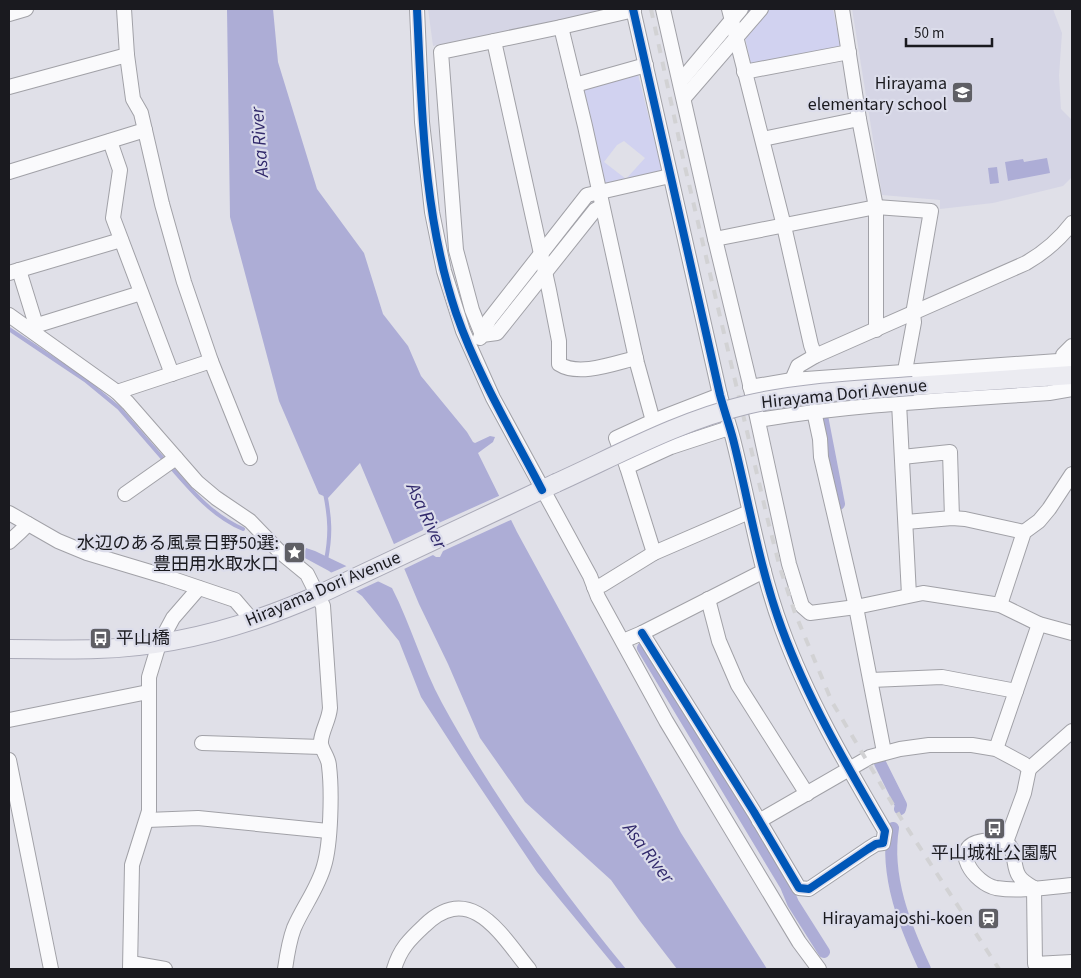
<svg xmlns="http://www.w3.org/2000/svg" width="1081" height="978" viewBox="0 0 1081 978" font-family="'Source Sans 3','Noto Sans JP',sans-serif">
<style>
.built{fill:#d5d5e5}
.green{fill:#d1d2f0;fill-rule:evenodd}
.water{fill:#adadd6}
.pier{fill:#e0e0e8}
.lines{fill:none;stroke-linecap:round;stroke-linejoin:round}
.stream{stroke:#adadd6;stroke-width:4}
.canal{stroke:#adadd6;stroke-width:12}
.minor-casing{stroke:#a1a1a7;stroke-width:16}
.major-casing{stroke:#aaaab8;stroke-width:20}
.minor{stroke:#fafafc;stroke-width:14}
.major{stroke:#ebebf1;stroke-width:18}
.rail{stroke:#d2d2d4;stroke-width:4;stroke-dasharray:9 9;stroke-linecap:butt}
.major-bridge-casing{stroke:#aaaab8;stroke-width:20;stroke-linecap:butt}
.major-bridge{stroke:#ebebf1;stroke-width:18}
.cycleway-casing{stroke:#dcddeb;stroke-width:11}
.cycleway{stroke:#0057b8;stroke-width:8}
.labels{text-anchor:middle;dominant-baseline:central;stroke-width:4.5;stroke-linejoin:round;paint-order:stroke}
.poi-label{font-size:18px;fill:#1a1a1f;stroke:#dcddeb;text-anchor:end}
.street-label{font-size:18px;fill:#1a1a1f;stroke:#dcddeb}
.water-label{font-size:19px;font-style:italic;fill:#31296b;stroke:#dcddeb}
</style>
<rect width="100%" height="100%" fill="#e0e0e8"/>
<!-- built -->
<g class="built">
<path d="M 428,9 L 618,9 L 433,46 Z"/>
<path d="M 852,9 L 1053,9 L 1062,33 L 1059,76 L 1061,109 L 1072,120 L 1072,177 L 1063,186 L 993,203 L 940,209 L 940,200 L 882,195 Z"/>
</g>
<!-- green -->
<g class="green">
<path d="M 769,9 L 833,9 L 841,49 L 751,65 L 745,37 Z"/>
<path d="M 638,74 L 662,170 L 659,172 L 606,184 L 603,184 L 583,87 ZM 624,141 L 645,158 L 626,179 L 604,162 L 617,145 Z"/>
</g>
<!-- water -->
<g class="water">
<path d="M 227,9 L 273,9 L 278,62 L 317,189 L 364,253 L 383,314 L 408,346 L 421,376 L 467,432 L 473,442 L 475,443 L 490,436 L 495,437 L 493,442 L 478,453 L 517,532 L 681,833 L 767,969 L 677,969 L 640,921 L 611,880 L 525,802 L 480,738 L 448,664 L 419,604 L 360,463 L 328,498 L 319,494 L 279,401 L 230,217 Z"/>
<path d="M 1047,158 L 1050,173 L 1008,181 L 1005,162 L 1023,159 L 1024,162 Z"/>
<path d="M 997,167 L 999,183 L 990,184 L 988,168 Z"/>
<path d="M 306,548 L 315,551 L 392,588 C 411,625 422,666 442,703 C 494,798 558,886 626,969 L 617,969 L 537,872 L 463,762 L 421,697 L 399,641 L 362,596 L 329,571 L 303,557 Z"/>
</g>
<!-- pier -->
<g class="pier">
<path d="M 501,495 L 513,519 L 443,551 L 440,557 L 436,557 L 433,555 L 402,570 L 392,545 L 423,530 L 424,526 L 432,526 Z"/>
<path d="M 349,565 L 381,580 L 353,593 L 328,574 Z"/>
</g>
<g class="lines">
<!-- stream -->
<g class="stream">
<path d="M 9,329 L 85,380 L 119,408 L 165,461"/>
<path d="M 170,466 C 191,490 212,516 243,529"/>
<path d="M 325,493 C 330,518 331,535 326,560"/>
</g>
<!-- canal -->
<g class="canal">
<path d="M 747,14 L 751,9"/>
<path d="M 822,416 L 839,504"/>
<path d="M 643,648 L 786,886 L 793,903 L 824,952"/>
<path d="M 880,763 L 901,805 L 900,809"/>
<path d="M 893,828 C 885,877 905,926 925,969"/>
</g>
<defs>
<g id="minor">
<path d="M 417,9 L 422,122 L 432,212 L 444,271 L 463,331 L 493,398 L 590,576 L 598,597 L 666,721 L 799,942 L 819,969"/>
<path d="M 633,9 L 720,395 C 724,410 729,424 733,439 C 749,502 759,567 782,629 C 808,700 847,766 885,831 L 883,843 L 876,844 L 868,849 L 809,889 L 799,888 L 754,812 L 642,633"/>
<path d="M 663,9 L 715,239 L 749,380 L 789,564 L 802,606 L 810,613 L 856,607 L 923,593 L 1000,605 L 1039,624 L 1072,633"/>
<path d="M 729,9 L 784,226 L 811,345 L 815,356"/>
<path d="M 842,9 L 859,119 L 876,207 L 876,330"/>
<path d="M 9,14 L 26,9"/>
<path d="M 561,27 L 585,126 L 637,363 L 653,421"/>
<path d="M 494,41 L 549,290 L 559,341 L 559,364 C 579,377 615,363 636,358"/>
<path d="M 127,55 L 133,99 L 141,113 L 162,204 L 184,282 L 211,361 L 250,458"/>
<path d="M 744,72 L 849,52"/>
<path d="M 680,82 L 741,9"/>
<path d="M 575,85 L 646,65"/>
<path d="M 9,87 L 127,55 L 124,9"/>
<path d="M 684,98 L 761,9"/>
<path d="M 763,139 L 859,119"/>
<path d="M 110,141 L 120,170 L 113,218 L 172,374"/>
<path d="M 9,172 L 145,130"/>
<path d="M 715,239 L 876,207 L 931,211 L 913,314 L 914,322 L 899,403 L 909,595"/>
<path d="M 19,270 L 36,325"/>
<path d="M 9,273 L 121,240"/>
<path d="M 9,315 L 117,392 L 128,403 L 197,482 L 216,498 L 250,521 L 279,551 L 307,574 L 323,606 L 330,708 C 329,720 322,730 321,741 C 320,749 329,757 329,766 C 332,790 331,843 324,866 C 318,888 303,907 294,928 C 289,941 287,955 285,969"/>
<path d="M 28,328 L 141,293"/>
<path d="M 482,335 L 472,310 L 456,250 L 441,52 L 561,27 L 634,10"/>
<path d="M 482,335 L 497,333 L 595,210 L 602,206"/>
<path d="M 480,338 L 489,320 L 587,195 L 670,176"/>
<path d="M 1063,360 L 1063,355 L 1072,346"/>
<path d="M 792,380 L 798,366 L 815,356 L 1026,263 C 1045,252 1059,240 1072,223"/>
<path d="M 750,387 L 792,380 L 1072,360"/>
<path d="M 117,392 L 211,361"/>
<path d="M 814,411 L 820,439 L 821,457 L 856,607 L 884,752"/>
<path d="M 758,420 C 854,404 952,400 1049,393 L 1072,389"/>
<path d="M 902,457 L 950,452 L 952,518"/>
<path d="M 627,467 L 671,447 L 729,428"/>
<path d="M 125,494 L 176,458"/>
<path d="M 9,513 L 58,541 L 87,553 L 167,577 L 235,600 L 253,621"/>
<path d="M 906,522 L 952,518 L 965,519 L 1024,532"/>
<path d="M 9,542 L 20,532 L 28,524"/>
<path d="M 654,553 L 627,467 L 616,438 L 653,421 L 720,395"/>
<path d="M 594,587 L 602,585 L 654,553 L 749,512"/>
<path d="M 708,599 L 719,641 L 738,685 L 807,794"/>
<path d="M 1000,605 L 1024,532 L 1039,521 L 1049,509 L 1072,474"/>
<path d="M 623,641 L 642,633 L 764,571"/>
<path d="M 871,680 L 942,677 L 1016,691 L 996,749"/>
<path d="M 1016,691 L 1039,624"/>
<path d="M 9,720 L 148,692"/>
<path d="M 202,743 L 321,747"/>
<path d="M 9,760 L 51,969"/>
<path d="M 1029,769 L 1072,731"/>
<path d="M 147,820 L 198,818 L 328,831"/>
<path d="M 759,821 L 870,757 L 900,749 L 929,745 L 972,745 L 996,749 L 1024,764 L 1029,769 L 1024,793 L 1006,842"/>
<path d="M 1034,888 C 1029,885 1022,881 1019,876 C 1012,866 1017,848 1005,842 C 998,839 990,840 983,841 C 947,846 975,884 996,888 C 1020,892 1048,887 1072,885"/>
<path d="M 1034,888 L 1035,964 L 1072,962"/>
<path d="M 131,963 L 165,969"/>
<path d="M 130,969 L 132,865 L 149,811 L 149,677 L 159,644 L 173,618 L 199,588"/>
<path d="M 394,969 C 400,949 409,940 424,926 C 471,880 502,936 529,969"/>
</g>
<g id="major">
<path d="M 913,386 L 1072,375"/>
<path d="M 9,649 C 38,649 68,650 97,649 C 174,647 248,626 318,595 L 556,483"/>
</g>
</defs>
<!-- minor casing -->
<use href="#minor" class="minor-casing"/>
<!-- major casing -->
<use href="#major" class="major-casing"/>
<!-- minor -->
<use href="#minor" class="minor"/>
<!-- major -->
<use href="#major" class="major"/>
<!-- rail -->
<path class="rail" d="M 651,9 L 685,167 L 768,521 L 780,568 L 795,613 L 832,702 L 902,820 L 999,969"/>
<defs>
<path id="major-bridge" d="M 556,483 C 618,455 679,421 746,405 C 801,392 857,390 913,386"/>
</defs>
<!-- major-bridge casing -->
<use href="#major-bridge" class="major-bridge-casing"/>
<!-- major-bridge -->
<use href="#major-bridge" class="major-bridge"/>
<defs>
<g id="cycleway">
<path d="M 417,9 C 422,111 423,215 456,313 C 478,376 512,432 542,490"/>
<path d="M 633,9 L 720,395 C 724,410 729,424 733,439 C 749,502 759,567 782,629 C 808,700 847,766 885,831 L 883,843 L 876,844 L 868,849 L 809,889 L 799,888 L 754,812 L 642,633"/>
</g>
</defs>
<!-- cycleway casing -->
<use href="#cycleway" class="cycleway-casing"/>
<!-- cycleway -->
<use href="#cycleway" class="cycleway"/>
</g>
<!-- icons -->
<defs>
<symbol id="school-square" viewBox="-11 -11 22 22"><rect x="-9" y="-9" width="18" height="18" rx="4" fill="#5f5f65" stroke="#dcddeb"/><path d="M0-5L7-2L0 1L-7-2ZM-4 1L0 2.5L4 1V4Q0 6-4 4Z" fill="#fff"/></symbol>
<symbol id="sight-square" viewBox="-11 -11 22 22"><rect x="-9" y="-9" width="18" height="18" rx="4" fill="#5f5f65" stroke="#dcddeb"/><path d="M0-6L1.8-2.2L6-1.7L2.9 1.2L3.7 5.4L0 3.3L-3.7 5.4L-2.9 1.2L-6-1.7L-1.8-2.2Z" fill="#fff"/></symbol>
<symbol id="bus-square" viewBox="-11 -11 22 22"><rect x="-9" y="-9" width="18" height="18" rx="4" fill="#5f5f65" stroke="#dcddeb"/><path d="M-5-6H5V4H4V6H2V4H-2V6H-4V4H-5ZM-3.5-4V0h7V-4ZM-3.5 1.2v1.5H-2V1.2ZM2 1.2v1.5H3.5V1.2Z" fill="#fff"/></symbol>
<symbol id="station-square" viewBox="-11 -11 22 22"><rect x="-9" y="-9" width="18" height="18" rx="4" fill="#5f5f65" stroke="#dcddeb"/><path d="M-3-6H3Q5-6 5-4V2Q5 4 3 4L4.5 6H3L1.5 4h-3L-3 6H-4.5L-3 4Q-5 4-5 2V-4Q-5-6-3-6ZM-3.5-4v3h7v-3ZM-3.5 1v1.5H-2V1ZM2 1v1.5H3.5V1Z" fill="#fff"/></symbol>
</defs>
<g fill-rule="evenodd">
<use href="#school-square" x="950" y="80" width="25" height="25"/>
<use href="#sight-square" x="282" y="540" width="25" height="25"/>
<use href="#bus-square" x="88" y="626" width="25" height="25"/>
<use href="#bus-square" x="982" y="816" width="25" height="25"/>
<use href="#station-square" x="976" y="906" width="25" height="25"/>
</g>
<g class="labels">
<!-- poi labels -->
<g class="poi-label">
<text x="947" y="83">Hirayama<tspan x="947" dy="21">elementary school</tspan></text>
<text x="279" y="543">水辺のある風景日野50選:<tspan x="279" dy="21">豊田用水取水口</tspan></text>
<text x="116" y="638" text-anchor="start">平山橋</text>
<text x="994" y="853" text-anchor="middle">平山城祉公園駅</text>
<text x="973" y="918">Hirayamajoshi-koen</text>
</g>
<!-- street labels -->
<g class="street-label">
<text transform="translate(844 394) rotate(-6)">Hirayama Dori Avenue</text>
<text transform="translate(323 589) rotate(-23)">Hirayama Dori Avenue</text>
</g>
<!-- water labels -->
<g class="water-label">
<text transform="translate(260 142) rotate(-94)">Asa River</text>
<text transform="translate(426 516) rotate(65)">Asa River</text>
<text transform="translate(648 853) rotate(53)">Asa River</text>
</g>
</g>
<!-- border -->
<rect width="1081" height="978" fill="none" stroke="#1a1a1f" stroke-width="20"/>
<!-- scale -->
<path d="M906 38v8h86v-8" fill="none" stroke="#1a1a1f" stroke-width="2.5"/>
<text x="914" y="38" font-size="15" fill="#1a1a1f" stroke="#dcddeb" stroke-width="4" paint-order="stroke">50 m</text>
</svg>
